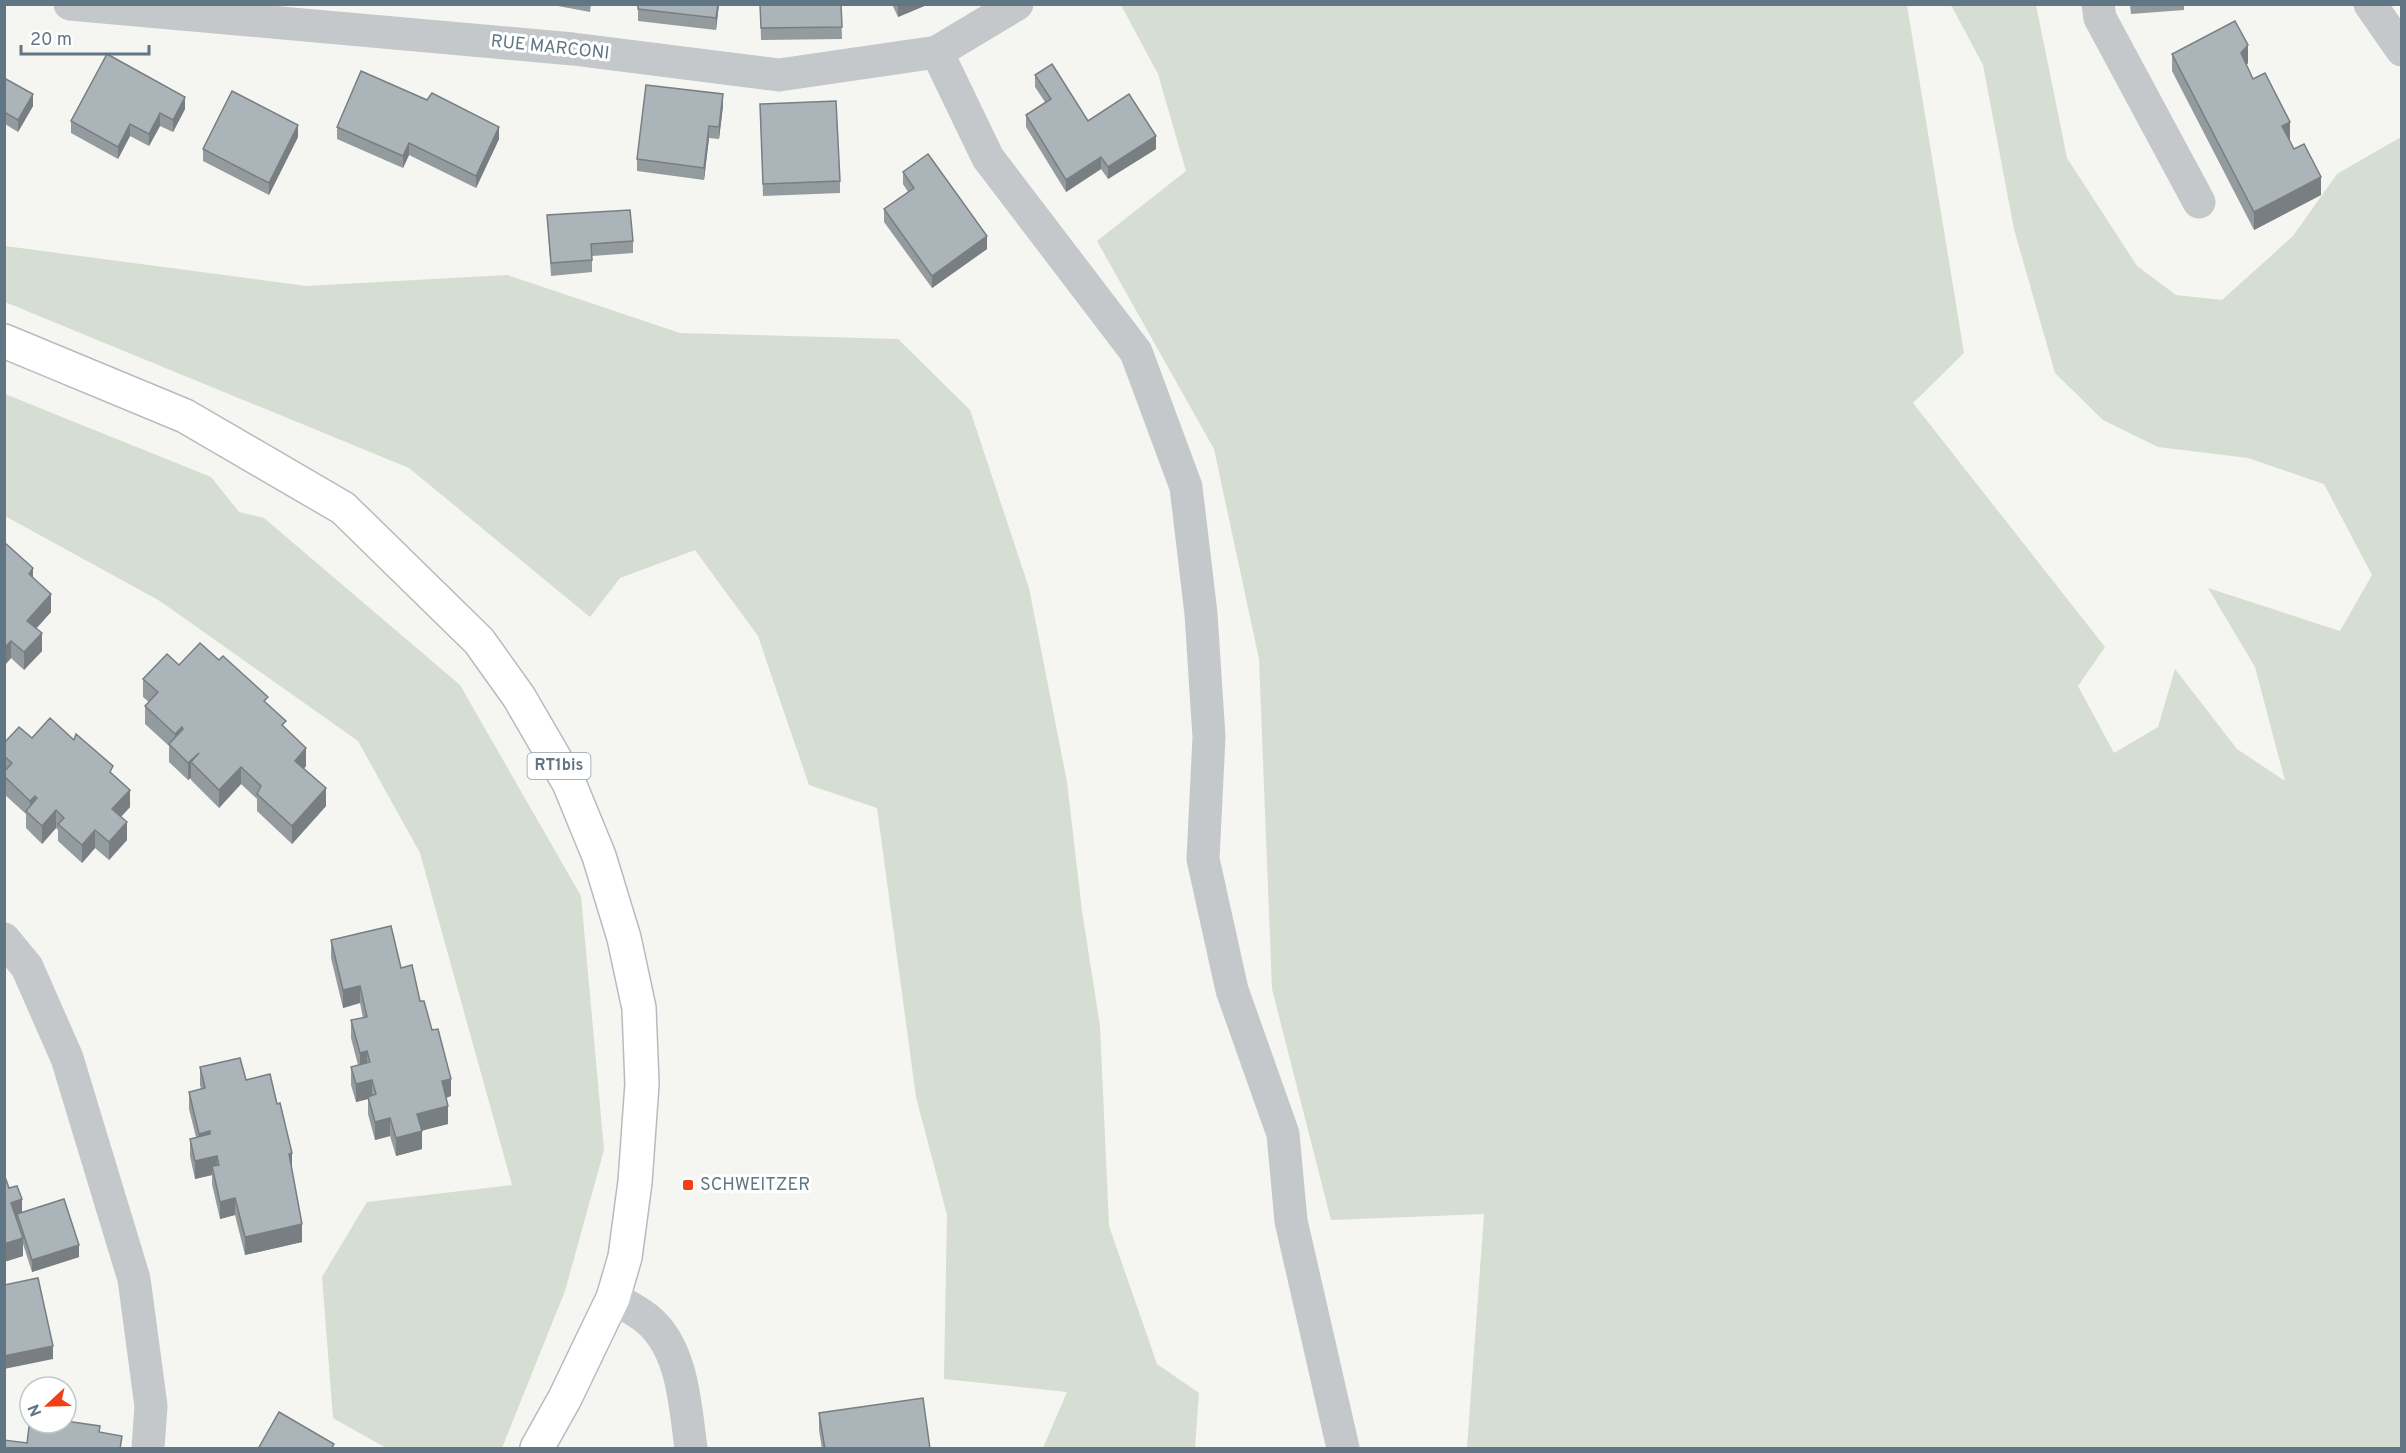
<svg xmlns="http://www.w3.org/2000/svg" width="2406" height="1453" viewBox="0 0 2406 1453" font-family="Overpass,sans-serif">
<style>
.green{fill:#d6ddd2}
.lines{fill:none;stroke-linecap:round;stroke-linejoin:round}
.major-casing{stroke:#b7bbbf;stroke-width:36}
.minor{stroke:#c4c8cb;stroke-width:33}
.major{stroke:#fff;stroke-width:33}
.wall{fill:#939b9f}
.shaded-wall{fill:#787e82}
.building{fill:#abb4b9;stroke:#787e82;stroke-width:1.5}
.poi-dot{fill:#f24014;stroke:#fff;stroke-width:2}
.labels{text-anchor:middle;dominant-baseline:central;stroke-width:6;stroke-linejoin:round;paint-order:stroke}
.shield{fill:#fff;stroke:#909faa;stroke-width:1.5}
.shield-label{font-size:16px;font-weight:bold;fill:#617685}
.street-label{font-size:18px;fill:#617685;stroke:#fff}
.poi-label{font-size:18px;fill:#617685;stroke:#fff;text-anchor:start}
</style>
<rect width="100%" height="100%" fill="#f5f5f1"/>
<!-- green -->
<g class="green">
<path d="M 1121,5 L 1907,5 L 1964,353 L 1913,403 L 2105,647 L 2078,686 L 2114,753 L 2158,727 L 2175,669 L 2237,749 L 2285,781 L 2255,667 L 2208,588 L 2340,631 L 2372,575 L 2324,484 L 2248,458 L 2158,447 L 2103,420 L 2055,373 L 2014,229 L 1983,65 L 1951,5 L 2036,5 L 2067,158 L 2137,266 L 2176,295 L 2222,300 L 2293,236 L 2337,174 L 2401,137 L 2401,1448 L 1467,1448 L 1484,1214 L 1331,1220 L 1272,989 L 1259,659 L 1214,449 L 1097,241 L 1186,171 L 1158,74 Z"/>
<path d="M 5,246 L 306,286 L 507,275 L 680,333 L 898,339 L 970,410 L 1029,588 L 1067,782 L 1082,911 L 1100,1026 L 1109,1226 L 1157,1364 L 1199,1393 L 1195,1448 L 1043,1448 L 1067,1392 L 944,1379 L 947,1215 L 916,1097 L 877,808 L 809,785 L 758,636 L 695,550 L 620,578 L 590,617 L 409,468 L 5,302 Z"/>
<path d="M 5,394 L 211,477 L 239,512 L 264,518 L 460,685 L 581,896 L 604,1150 L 565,1291 L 502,1448 L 386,1448 L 333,1418 L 322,1277 L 367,1202 L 512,1185 L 420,853 L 358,741 L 160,601 L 5,516 Z"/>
</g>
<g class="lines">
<defs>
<path id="major" d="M 4,341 L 185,416 L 343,508 L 479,641 L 519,697 L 569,783 L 599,856 L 624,938 L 639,1008 L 642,1084 L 635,1182 L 625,1257 L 613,1298 L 565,1398 L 537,1448"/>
</defs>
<!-- major casing -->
<use href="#major" class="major-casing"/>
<!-- minor -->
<g class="minor">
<path d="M 70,4 L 573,49 L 779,75 L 937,52 L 1017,4"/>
<path d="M 2098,4 L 2100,18 L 2199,202"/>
<path d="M 2370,4 L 2402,50"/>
<path d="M 937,52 L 988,158 L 1136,352 L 1186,487 L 1201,614 L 1209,737 L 1203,859 L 1232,990 L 1283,1134 L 1291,1221 L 1343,1448"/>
<path d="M 4,939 L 27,967 L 67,1058 L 134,1279 L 151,1406 L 148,1448"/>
<path d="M 613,1298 C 624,1304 636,1310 646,1318 C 683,1347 685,1405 691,1448"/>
</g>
<!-- major -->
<use href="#major" class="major"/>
</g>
<!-- wall -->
<g class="wall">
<path d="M 547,4 L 591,4 L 590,12 Z"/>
<path d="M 719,4 L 716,30 L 638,21 L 638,9 Z"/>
<path d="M 760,4 L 841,4 L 842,39 L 761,40 Z"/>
<path d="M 892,4 L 929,4 L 898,17 Z"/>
<path d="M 2130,4 L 2184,4 L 2184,10 L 2131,14 Z"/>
<path d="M 2172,54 L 2248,63 L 2246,65 L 2253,79 L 2290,139 L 2289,140 L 2294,149 L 2321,195 L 2254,230 L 2172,71 Z"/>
<path d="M 1035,75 L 1088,121 L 1156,149 L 1108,179 L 1101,169 L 1066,192 L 1026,127 L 1026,115 L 1045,102 L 1035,87 Z"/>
<path d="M 4,78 L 33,106 L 18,132 L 5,124 Z"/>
<path d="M 760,104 L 840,181 L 840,193 L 763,196 Z"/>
<path d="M 723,106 L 719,139 L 709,138 L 704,180 L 637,171 L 637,159 Z"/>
<path d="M 185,109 L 173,132 L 160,126 L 149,146 L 130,136 L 118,159 L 71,133 L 71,121 Z"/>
<path d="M 337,127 L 499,139 L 476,188 L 409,155 L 403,168 L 337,139 Z"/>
<path d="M 298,137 L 269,195 L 203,161 L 203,149 Z"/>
<path d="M 903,172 L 987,249 L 932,288 L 884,222 L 884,209 L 908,192 L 903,184 Z"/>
<path d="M 547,215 L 633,241 L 633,253 L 592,256 L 592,272 L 551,276 Z"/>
<path d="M 4,542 L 33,578 L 51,612 L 36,629 L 42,651 L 24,670 L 11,658 L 4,666 Z"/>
<path d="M 179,665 L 268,704 L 286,729 L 306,766 L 304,769 L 326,806 L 292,844 L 257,811 L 257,799 L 241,784 L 219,808 L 191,780 L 191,778 L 188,780 L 169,762 L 169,746 L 145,724 L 145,706 L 149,702 L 143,697 L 143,679 Z"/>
<path d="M 32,738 L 113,775 L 130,807 L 121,817 L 127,840 L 109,860 L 95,848 L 82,863 L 58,841 L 58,830 L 56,828 L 42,844 L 26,828 L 26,814 L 4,794 L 4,743 Z"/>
<path d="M 331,940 L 401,968 L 420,1001 L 451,1096 L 446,1098 L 448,1124 L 422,1130 L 422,1149 L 396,1156 L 390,1136 L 375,1140 L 368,1114 L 368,1099 L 356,1102 L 351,1085 L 351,1067 L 358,1065 L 351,1038 L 351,1020 L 363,1018 L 360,1003 L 343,1008 L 331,958 Z"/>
<path d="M 200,1067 L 246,1080 L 292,1171 L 302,1242 L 245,1255 L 235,1215 L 220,1219 L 212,1184 L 212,1175 L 195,1179 L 190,1156 L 190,1139 L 196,1137 L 189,1109 L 189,1092 L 201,1089 L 200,1085 Z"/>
<path d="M 4,1174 L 9,1188 L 22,1212 L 79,1257 L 32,1272 L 23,1244 L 23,1256 L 4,1262 Z"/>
<path d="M 819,1413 L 930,1449 L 822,1449 L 819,1430 Z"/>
</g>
<!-- shaded-wall -->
<g class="shaded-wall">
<path d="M 718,4 L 719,4 L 716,30 L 716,18 Z"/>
<path d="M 900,4 L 929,4 L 898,17 L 898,5 Z"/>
<path d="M 2248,45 L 2248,63 L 2241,71 L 2241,53 Z"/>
<path d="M 33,94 L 33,106 L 18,132 L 18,120 Z"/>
<path d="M 723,94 L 723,106 L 719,139 L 719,127 Z"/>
<path d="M 185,97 L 185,109 L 173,132 L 173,120 Z"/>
<path d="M 160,113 L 160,126 L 149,146 L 149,134 Z"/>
<path d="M 2290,122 L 2290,139 L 2282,144 L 2282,126 Z"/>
<path d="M 130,124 L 130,136 L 118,159 L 118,147 Z"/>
<path d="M 298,125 L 298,137 L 269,195 L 269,183 Z"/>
<path d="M 709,126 L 709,138 L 704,180 L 704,168 Z"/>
<path d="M 499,127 L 499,139 L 476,188 L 476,176 Z"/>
<path d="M 1156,136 L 1156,149 L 1108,179 L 1108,167 Z"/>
<path d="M 409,143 L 409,155 L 403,168 L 403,156 Z"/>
<path d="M 1101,157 L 1101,169 L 1066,192 L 1066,180 Z"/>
<path d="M 2321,177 L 2321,195 L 2254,230 L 2254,212 Z"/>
<path d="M 987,236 L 987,249 L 932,288 L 932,276 Z"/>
<path d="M 33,568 L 33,586 L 29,574 Z"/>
<path d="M 51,594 L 51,612 L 27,638 L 27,621 Z"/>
<path d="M 42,633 L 42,651 L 24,670 L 24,652 Z"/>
<path d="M 11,641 L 11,658 L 4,666 L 4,648 Z"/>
<path d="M 182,727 L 182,745 L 175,750 L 175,734 Z"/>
<path d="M 306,748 L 306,766 L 295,778 L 295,761 Z"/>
<path d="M 199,753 L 191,762 L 191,778 L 188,780 L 188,763 Z"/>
<path d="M 241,767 L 241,784 L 219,808 L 219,790 Z"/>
<path d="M 326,788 L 326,806 L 292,844 L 292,826 Z"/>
<path d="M 130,790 L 130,807 L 112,826 L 112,809 Z"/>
<path d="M 35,796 L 35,813 L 30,815 L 30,801 Z"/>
<path d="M 56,810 L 56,828 L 42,844 L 42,826 Z"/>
<path d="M 127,822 L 127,840 L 109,860 L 109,842 Z"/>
<path d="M 95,830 L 95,848 L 82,863 L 82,845 Z"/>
<path d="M 360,986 L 360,1003 L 343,1008 L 343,990 Z"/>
<path d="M 367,1051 L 367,1069 L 360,1071 L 360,1053 Z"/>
<path d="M 6,1059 L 6,1071 L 4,1072 L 4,1060 Z"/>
<path d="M 451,1079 L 451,1096 L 442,1099 L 442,1081 Z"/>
<path d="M 372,1080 L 372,1098 L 356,1102 L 356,1084 Z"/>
<path d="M 448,1106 L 448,1124 L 417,1132 L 417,1114 Z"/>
<path d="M 390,1118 L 390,1136 L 375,1140 L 375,1122 Z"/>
<path d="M 210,1131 L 210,1149 L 199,1152 L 199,1134 Z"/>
<path d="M 422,1131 L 422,1149 L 396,1156 L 396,1138 Z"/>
<path d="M 292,1153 L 292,1171 L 289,1154 Z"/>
<path d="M 217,1156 L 217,1174 L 212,1166 L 212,1175 L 195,1179 L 195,1161 Z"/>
<path d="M 235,1198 L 235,1215 L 220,1219 L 220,1202 Z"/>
<path d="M 22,1199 L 22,1217 L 17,1214 L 17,1219 L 11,1221 L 11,1203 Z"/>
<path d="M 302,1224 L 302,1242 L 245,1255 L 245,1237 Z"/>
<path d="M 23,1238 L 23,1256 L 4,1262 L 4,1244 Z"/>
<path d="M 79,1245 L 79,1257 L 32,1272 L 32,1260 Z"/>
<path d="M 53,1346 L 53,1359 L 4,1369 L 4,1356 Z"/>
</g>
<!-- building -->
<g class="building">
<path d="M 638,4 L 718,4 L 716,18 L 638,9 Z"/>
<path d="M 760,4 L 841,4 L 842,27 L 761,28 Z"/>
<path d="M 2235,21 L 2248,45 L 2241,53 L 2253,79 L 2265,73 L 2290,122 L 2282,126 L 2294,149 L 2304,144 L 2321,177 L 2254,212 L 2172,54 Z"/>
<path d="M 107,54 L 185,97 L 173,120 L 160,113 L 149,134 L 130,124 L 118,147 L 71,121 Z"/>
<path d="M 1052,64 L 1088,121 L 1129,94 L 1156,136 L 1108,167 L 1101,157 L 1066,180 L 1026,115 L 1051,99 L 1035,75 Z"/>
<path d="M 361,71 L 427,100 L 432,93 L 499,127 L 476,176 L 409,143 L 403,156 L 337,127 Z"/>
<path d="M 4,78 L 33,94 L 18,120 L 4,112 Z"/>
<path d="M 646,85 L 723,94 L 719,127 L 709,126 L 704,168 L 637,159 Z"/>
<path d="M 232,91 L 298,125 L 269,183 L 203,149 Z"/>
<path d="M 836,101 L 840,181 L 763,184 L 760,104 Z"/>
<path d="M 928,154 L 987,236 L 932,276 L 884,209 L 914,188 L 903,172 Z"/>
<path d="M 630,210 L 633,241 L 591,244 L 592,260 L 551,263 L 547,215 Z"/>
<path d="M 4,542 L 33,568 L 29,574 L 51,594 L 27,621 L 42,633 L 24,652 L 11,641 L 4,648 Z"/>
<path d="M 200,643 L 219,660 L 223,656 L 268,697 L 264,701 L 286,721 L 282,725 L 306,748 L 295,761 L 326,788 L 292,826 L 257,794 L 261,786 L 241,767 L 219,790 L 191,762 L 199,753 L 188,763 L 169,744 L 183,729 L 182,727 L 175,734 L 145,706 L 158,692 L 143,679 L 167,654 L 179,665 Z"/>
<path d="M 50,718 L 74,740 L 76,734 L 113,766 L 110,772 L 130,790 L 112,809 L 127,822 L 109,842 L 95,830 L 82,845 L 58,824 L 64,818 L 56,810 L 42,826 L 26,811 L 37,798 L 35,796 L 30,801 L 4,776 L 4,772 L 12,763 L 4,756 L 4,743 L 19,727 L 32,738 Z"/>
<path d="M 391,926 L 401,968 L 412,965 L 420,1001 L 424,1001 L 432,1030 L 438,1029 L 451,1079 L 442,1081 L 448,1106 L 417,1114 L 422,1131 L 396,1138 L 390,1118 L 375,1122 L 368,1097 L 376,1094 L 372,1080 L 356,1084 L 351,1067 L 370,1062 L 367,1051 L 360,1053 L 351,1020 L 367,1017 L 360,986 L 343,990 L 331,940 Z"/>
<path d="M 240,1058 L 246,1080 L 270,1074 L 277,1104 L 280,1103 L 292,1153 L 289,1154 L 302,1224 L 245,1237 L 235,1198 L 220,1202 L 212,1166 L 219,1165 L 217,1156 L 195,1161 L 190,1139 L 210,1134 L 210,1131 L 199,1134 L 189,1092 L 205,1088 L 200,1067 Z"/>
<path d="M 4,1174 L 9,1188 L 17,1186 L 22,1199 L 11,1203 L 23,1238 L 4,1244 Z"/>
<path d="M 64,1199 L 79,1245 L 32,1260 L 17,1214 Z"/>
<path d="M 38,1278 L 53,1346 L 4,1356 L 4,1285 Z"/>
<path d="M 923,1398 L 930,1449 L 825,1449 L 819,1413 Z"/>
<path d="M 279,1412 L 334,1444 L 331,1449 L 258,1449 Z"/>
<path d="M 30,1419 L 30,1423 L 66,1423 L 66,1421 L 100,1426 L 99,1432 L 122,1436 L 120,1449 L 4,1449 L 4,1440 L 27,1443 Z"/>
</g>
<!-- markers -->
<rect class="poi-dot" x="682" y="1179" width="12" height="12" rx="3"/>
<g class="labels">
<!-- shield labels -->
<rect class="shield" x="527.5" y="753" width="63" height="26" rx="4.5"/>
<g class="shield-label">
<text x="559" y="766">RT1bis</text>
</g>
<!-- street labels -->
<g class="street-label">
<text transform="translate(550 48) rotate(6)">RUE MARCONI</text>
</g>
<!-- poi labels -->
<g class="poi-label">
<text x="700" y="1185">SCHWEITZER</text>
</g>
</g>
<!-- border -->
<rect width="2406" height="1453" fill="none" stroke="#617685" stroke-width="12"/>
<!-- north arrow -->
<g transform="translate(48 1405) rotate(248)"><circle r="28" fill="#ffffff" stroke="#c0c8ce" stroke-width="1.5"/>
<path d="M0-4.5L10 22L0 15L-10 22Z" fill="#f24014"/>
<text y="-9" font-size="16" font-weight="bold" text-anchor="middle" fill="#617685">N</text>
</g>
<!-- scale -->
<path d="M21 45v9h128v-9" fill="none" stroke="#617685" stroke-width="3"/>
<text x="30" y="45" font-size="18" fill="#617685" stroke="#ffffff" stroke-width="4.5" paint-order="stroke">20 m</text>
</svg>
